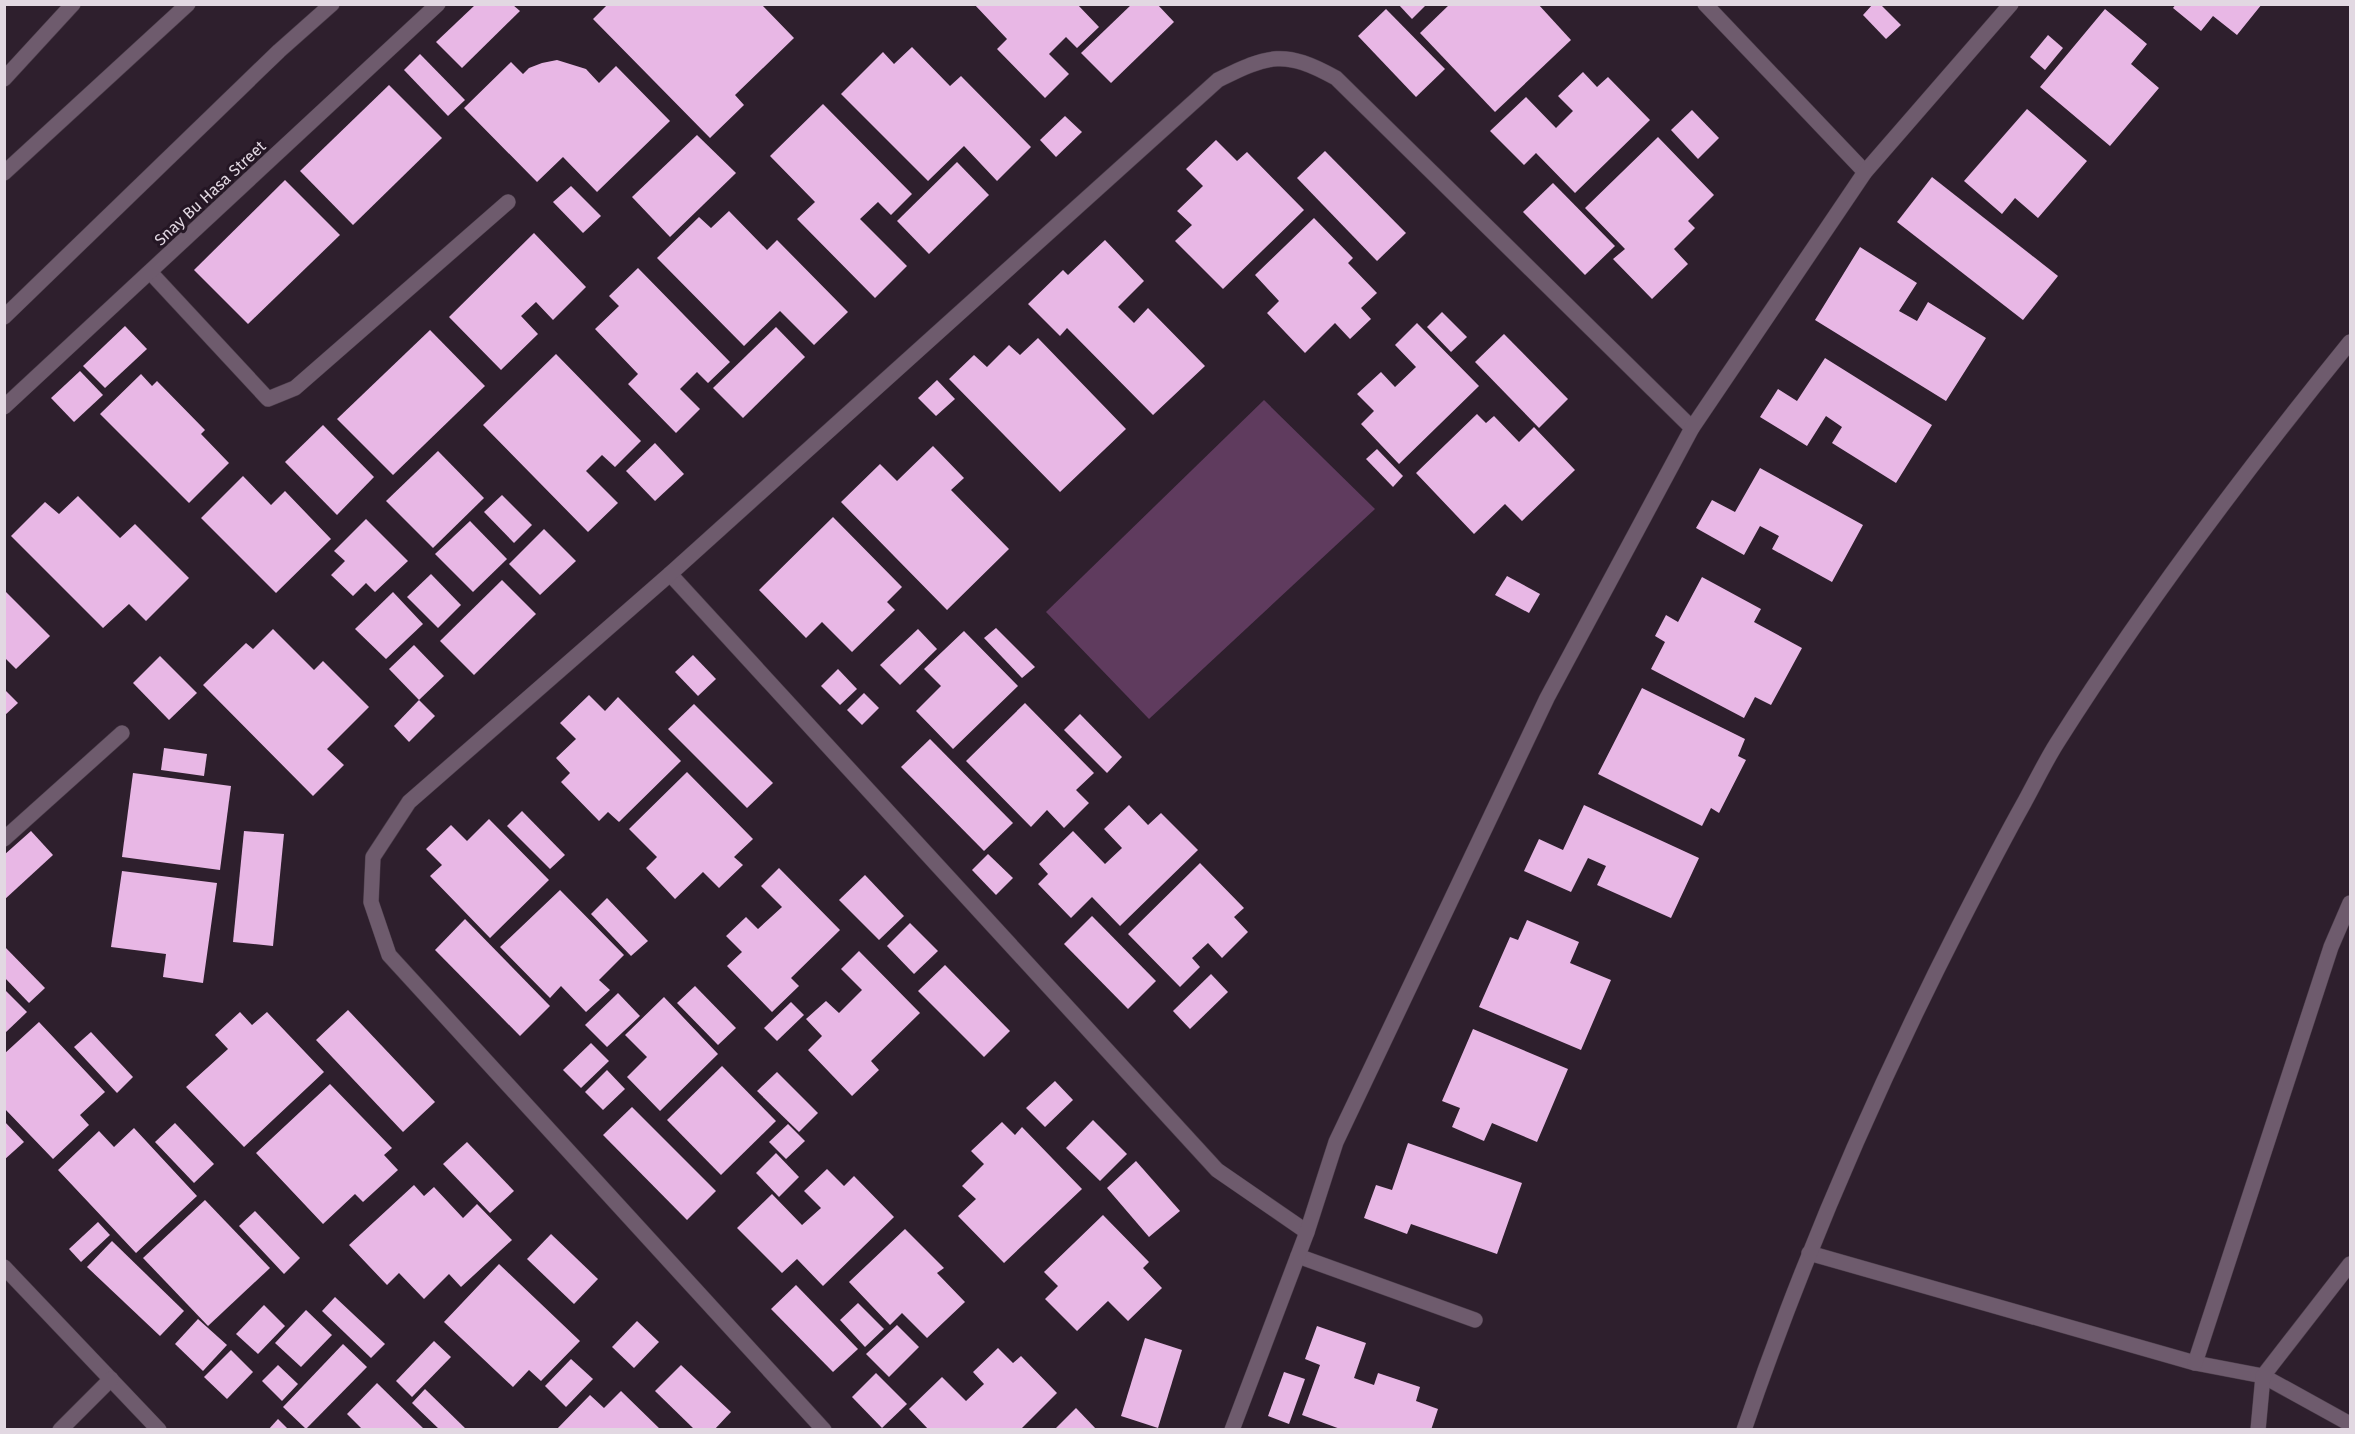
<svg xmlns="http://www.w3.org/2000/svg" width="2355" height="1434" viewBox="0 0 2355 1434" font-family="'Fira Sans',sans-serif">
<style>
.green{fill:#5f3b5e}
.building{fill:#e8b7e5}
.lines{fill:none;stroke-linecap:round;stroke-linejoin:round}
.minor-casing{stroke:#4b3d4a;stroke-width:16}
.minor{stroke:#6e5b6d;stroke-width:15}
.labels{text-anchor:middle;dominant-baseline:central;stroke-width:6;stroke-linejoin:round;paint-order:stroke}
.street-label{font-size:16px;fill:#e2d8e2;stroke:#241624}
</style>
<rect width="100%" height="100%" fill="#2e1f2d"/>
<!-- green -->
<path class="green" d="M 1264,400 L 1375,509 L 1149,719 L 1046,612 Z"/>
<!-- building -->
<g class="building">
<path d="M 608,4 L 761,4 L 794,38 L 735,95 L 744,105 L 710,138 L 593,19 Z"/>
<path d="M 974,4 L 1077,4 L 1099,27 L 1077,48 L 1066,37 L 1049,54 L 1069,74 L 1045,98 L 997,49 L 1007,39 Z"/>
<path d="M 1132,4 L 1157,4 L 1174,22 L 1111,83 L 1081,53 Z"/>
<path d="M 1398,4 L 1427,4 L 1412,19 Z"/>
<path d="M 1450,4 L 1538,4 L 1571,40 L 1495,112 L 1420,33 Z"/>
<path d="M 1873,4 L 1880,4 L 1901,25 L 1886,39 L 1863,15 Z"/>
<path d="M 2176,4 L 2262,4 L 2237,35 L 2213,16 L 2201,31 L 2173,8 Z"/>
<path d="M 475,5 L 513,5 L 520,11 L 462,68 L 436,42 Z"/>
<path d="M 1386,9 L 1445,69 L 1416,97 L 1358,36 Z"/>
<path d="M 2105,9 L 2147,44 L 2131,64 L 2159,88 L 2110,146 L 2040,87 Z"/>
<path d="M 2048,35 L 2063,48 L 2045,70 L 2030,57 Z"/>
<path d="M 912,47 L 950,86 L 961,76 L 1031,147 L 997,181 L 964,146 L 928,181 L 841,94 L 883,52 L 894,64 Z"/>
<path d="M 420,54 L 465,100 L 448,116 L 404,70 Z"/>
<path d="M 557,60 L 586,69 L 599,83 L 616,66 L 670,121 L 597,192 L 563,157 L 537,182 L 464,108 L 511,62 L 523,74 L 529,68 L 542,63 Z"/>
<path d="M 1583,72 L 1597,87 L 1608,77 L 1650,120 L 1575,193 L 1536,153 L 1524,165 L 1490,131 L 1526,97 L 1556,128 L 1573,111 L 1558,96 Z"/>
<path d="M 389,85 L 442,138 L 353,225 L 300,171 Z"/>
<path d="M 823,104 L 912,194 L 891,215 L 878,202 L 860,219 L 907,266 L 875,298 L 797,219 L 815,202 L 770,156 Z"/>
<path d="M 2027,109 L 2087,161 L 2038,218 L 2015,198 L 2002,214 L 1964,181 Z"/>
<path d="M 1692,110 L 1719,138 L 1698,159 L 1671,130 Z"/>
<path d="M 1065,116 L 1082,132 L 1056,157 L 1040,140 Z"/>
<path d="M 697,135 L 736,173 L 670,237 L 632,197 Z"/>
<path d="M 1658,137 L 1714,195 L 1688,221 L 1695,228 L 1674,249 L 1688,264 L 1652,299 L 1613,259 L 1625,249 L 1585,208 Z"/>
<path d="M 1216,140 L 1237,161 L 1247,152 L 1304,210 L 1223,289 L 1175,241 L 1192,225 L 1177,211 L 1203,186 L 1186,169 Z"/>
<path d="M 1325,151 L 1406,233 L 1377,261 L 1297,178 Z"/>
<path d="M 957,162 L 989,195 L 929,254 L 897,221 Z"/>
<path d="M 1932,177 L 2058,276 L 2023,320 L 1897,222 Z"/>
<path d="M 285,180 L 340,235 L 248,324 L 194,270 Z"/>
<path d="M 1553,183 L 1615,246 L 1585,275 L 1523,212 Z"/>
<path d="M 571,186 L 601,216 L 583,233 L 553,202 Z"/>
<path d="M 729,211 L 767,250 L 777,240 L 848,312 L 814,345 L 780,311 L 744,346 L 657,258 L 699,217 L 711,228 Z"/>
<path d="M 1314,218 L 1353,258 L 1348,263 L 1377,293 L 1361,308 L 1371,319 L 1350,339 L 1335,323 L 1305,353 L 1267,313 L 1279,301 L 1255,275 Z"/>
<path d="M 534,233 L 586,287 L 553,320 L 536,302 L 521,316 L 538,334 L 501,370 L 449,317 Z"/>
<path d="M 1105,240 L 1144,281 L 1118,307 L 1134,323 L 1148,308 L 1205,366 L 1153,415 L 1067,328 L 1060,336 L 1028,304 L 1063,270 L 1068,275 Z"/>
<path d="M 1860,247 L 1917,283 L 1899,311 L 1917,321 L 1928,302 L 1986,338 L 1946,401 L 1815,320 Z"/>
<path d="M 638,268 L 730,362 L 708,383 L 697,372 L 680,389 L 700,409 L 676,433 L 628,384 L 638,374 L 595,329 L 619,306 L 609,296 Z"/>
<path d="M 1442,312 L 1467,337 L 1451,352 L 1427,327 Z"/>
<path d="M 1417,323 L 1479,386 L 1399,464 L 1361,424 L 1374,411 L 1357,394 L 1381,372 L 1395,387 L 1416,367 L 1395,345 Z"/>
<path d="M 125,326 L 147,349 L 105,388 L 83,366 Z"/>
<path d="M 776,327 L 805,357 L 743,418 L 713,388 Z"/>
<path d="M 430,330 L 485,386 L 393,475 L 337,419 Z"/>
<path d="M 1504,334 L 1568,399 L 1539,428 L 1475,362 Z"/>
<path d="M 1038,338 L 1126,429 L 1060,492 L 949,379 L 974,355 L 987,367 L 1009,345 L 1020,355 Z"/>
<path d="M 556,354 L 641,441 L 615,467 L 602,455 L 586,471 L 618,503 L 588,532 L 483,425 Z"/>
<path d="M 1825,358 L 1932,425 L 1896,483 L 1832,443 L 1842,427 L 1826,416 L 1807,446 L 1760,417 L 1778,389 L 1797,401 Z"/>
<path d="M 80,371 L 103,395 L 74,422 L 51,398 Z"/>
<path d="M 141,374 L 152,386 L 157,381 L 205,430 L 201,434 L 229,463 L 189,503 L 100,414 Z"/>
<path d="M 937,380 L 955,399 L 936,416 L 918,398 Z"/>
<path d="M 1477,414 L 1486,423 L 1494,416 L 1519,442 L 1534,427 L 1575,470 L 1522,521 L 1505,504 L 1474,534 L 1416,473 Z"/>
<path d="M 323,425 L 374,477 L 337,515 L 285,462 Z"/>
<path d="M 655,443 L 684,474 L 655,501 L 626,471 Z"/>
<path d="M 933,446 L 964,478 L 951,490 L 1009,549 L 947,610 L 841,502 L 880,464 L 897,481 Z"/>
<path d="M 1377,449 L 1403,476 L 1393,487 L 1366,459 Z"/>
<path d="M 438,451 L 484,498 L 433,548 L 386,501 Z"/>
<path d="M 1760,468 L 1863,525 L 1832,582 L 1772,549 L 1779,536 L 1760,526 L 1744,555 L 1696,528 L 1712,500 L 1735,512 Z"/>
<path d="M 243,476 L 271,505 L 285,491 L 331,539 L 276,593 L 201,518 Z"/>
<path d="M 502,495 L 532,525 L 514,543 L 484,512 Z"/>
<path d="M 78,496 L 120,538 L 135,524 L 189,578 L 146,621 L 129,604 L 103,628 L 11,536 L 45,502 L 59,514 Z"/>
<path d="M 833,517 L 902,587 L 887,602 L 895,610 L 852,652 L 822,622 L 806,638 L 759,590 Z"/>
<path d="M 366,519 L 408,561 L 375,592 L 366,583 L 353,596 L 331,575 L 345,561 L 334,551 Z"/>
<path d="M 470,521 L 507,559 L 473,592 L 435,554 Z"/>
<path d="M 544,529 L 576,561 L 540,595 L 509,564 Z"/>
<path d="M 431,574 L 461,605 L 438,628 L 407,597 Z"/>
<path d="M 1507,576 L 1540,594 L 1529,613 L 1495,595 Z"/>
<path d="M 1702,577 L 1761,609 L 1754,622 L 1802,648 L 1771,705 L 1755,697 L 1744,718 L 1651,669 L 1665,642 L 1655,636 L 1666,615 L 1678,622 Z"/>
<path d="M 502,580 L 536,614 L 474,675 L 440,641 Z"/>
<path d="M 4,590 L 50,636 L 16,669 L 4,657 Z"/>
<path d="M 393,592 L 423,624 L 386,659 L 355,629 Z"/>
<path d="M 996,628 L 1035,667 L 1022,678 L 984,638 Z"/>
<path d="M 273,629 L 314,670 L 323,661 L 369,707 L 327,749 L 344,765 L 313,796 L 203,685 L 246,643 L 253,649 Z"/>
<path d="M 918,629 L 937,649 L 900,685 L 880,665 Z"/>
<path d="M 964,631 L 1018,686 L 953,749 L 916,711 L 941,686 L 924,669 Z"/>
<path d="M 414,645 L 444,676 L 419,700 L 389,669 Z"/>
<path d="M 693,655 L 716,679 L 698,696 L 675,672 Z"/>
<path d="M 160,656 L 197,693 L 169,720 L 133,683 Z"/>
<path d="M 838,669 L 857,689 L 840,705 L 821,686 Z"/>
<path d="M 1642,688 L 1745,739 L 1738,756 L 1746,760 L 1719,813 L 1711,808 L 1702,826 L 1598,774 Z"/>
<path d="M 4,689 L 18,703 L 4,716 Z"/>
<path d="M 864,693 L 879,708 L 862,725 L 847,710 Z"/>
<path d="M 589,695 L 605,711 L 618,697 L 681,761 L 619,822 L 608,812 L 599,821 L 561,782 L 570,773 L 556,758 L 576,739 L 560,723 Z"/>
<path d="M 419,700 L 435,716 L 409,742 L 394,726 Z"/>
<path d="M 1025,703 L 1094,773 L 1076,790 L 1089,803 L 1064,828 L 1047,810 L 1031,827 L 966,761 Z"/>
<path d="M 694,704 L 773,783 L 747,808 L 668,729 Z"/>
<path d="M 1080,714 L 1122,757 L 1107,773 L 1064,730 Z"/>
<path d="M 930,739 L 1013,823 L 984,851 L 901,767 Z"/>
<path d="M 164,748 L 207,754 L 204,776 L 161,770 Z"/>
<path d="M 687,772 L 753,839 L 734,857 L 743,865 L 719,888 L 703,872 L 675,899 L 646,868 L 657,857 L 629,829 Z"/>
<path d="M 133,773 L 231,786 L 220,870 L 122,857 Z"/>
<path d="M 1129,805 L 1148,825 L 1161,813 L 1198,850 L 1120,926 L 1092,897 L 1071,918 L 1038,884 L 1048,874 L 1039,864 L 1073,831 L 1105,864 L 1122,848 L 1104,829 Z"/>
<path d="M 1584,805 L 1699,858 L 1671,918 L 1597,885 L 1606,866 L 1588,858 L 1571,892 L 1524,871 L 1539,839 L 1563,850 Z"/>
<path d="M 522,811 L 565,855 L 550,869 L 507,826 Z"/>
<path d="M 489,819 L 549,880 L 490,938 L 430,876 L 442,865 L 426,849 L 451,825 L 467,841 Z"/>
<path d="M 31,831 L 53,855 L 4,900 L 4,855 Z"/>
<path d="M 244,831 L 284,834 L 273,946 L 233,942 Z"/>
<path d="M 988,854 L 1013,878 L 996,895 L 972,870 Z"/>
<path d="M 1200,863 L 1244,908 L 1234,917 L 1248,932 L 1222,958 L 1208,943 L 1192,958 L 1200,967 L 1180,987 L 1128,934 Z"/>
<path d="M 779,868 L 840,930 L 791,978 L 799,986 L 772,1012 L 727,966 L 742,952 L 726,936 L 746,917 L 758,929 L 782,907 L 761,886 Z"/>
<path d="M 122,871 L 217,883 L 203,983 L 163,977 L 166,954 L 111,947 Z"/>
<path d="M 865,875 L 904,916 L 879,940 L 839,900 Z"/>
<path d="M 560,890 L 624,955 L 599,980 L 610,990 L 586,1012 L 561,986 L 550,998 L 500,947 Z"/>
<path d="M 607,898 L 648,941 L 631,956 L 591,914 Z"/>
<path d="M 1092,916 L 1156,981 L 1128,1009 L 1064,944 Z"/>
<path d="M 465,919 L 550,1006 L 520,1036 L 435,950 Z"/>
<path d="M 1527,920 L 1579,942 L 1570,963 L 1611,980 L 1581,1050 L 1479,1007 L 1510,937 L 1518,940 Z"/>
<path d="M 910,923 L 938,951 L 914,974 L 887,946 Z"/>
<path d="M 4,946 L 45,988 L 29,1003 L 4,977 Z"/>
<path d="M 859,951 L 920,1013 L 871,1061 L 879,1070 L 852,1096 L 808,1050 L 822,1036 L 806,1019 L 826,1001 L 839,1013 L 862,990 L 841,969 Z"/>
<path d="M 945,965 L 1010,1031 L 984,1057 L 918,991 Z"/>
<path d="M 1211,974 L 1228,992 L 1190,1029 L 1173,1011 Z"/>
<path d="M 695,986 L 736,1028 L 718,1045 L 677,1003 Z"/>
<path d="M 4,989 L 27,1012 L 4,1034 Z"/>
<path d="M 618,993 L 640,1016 L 607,1047 L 585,1025 Z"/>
<path d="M 664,997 L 718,1054 L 660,1111 L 627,1077 L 647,1057 L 625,1035 Z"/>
<path d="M 791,1002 L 804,1015 L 777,1041 L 764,1028 Z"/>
<path d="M 348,1010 L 435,1102 L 403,1132 L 316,1040 Z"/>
<path d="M 240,1012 L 252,1025 L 267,1012 L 324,1072 L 244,1147 L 186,1087 L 228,1049 L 215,1035 Z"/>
<path d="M 39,1022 L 105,1092 L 80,1115 L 89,1125 L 53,1159 L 4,1108 L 4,1054 Z"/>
<path d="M 1473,1029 L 1568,1069 L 1537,1142 L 1492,1123 L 1484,1141 L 1452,1127 L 1460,1108 L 1442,1101 Z"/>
<path d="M 91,1032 L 133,1077 L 117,1093 L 74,1047 Z"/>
<path d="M 591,1043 L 609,1061 L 581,1088 L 563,1070 Z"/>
<path d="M 722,1066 L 776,1121 L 721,1175 L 667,1120 Z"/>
<path d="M 607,1070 L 625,1089 L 603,1110 L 585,1092 Z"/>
<path d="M 777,1072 L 818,1113 L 799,1132 L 757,1091 Z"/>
<path d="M 1055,1081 L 1073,1100 L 1045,1127 L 1026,1108 Z"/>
<path d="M 330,1084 L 392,1148 L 384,1155 L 398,1170 L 363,1202 L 355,1194 L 323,1224 L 256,1153 Z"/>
<path d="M 632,1107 L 716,1191 L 687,1220 L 603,1135 Z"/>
<path d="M 1093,1120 L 1127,1154 L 1100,1181 L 1066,1148 Z"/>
<path d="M 4,1121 L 24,1142 L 4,1160 Z"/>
<path d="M 1002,1122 L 1015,1135 L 1022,1127 L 1082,1189 L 1004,1263 L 958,1216 L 976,1199 L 962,1186 L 984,1164 L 971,1151 Z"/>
<path d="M 175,1123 L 214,1164 L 194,1183 L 155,1142 Z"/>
<path d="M 788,1124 L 805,1141 L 786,1159 L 769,1142 Z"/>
<path d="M 134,1128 L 197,1196 L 136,1253 L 58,1170 L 99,1131 L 114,1147 Z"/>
<path d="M 467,1142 L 514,1191 L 490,1213 L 443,1164 Z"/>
<path d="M 1408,1143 L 1522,1183 L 1497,1254 L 1411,1224 L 1407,1234 L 1364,1218 L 1376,1185 L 1392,1190 Z"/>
<path d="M 776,1153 L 799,1177 L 779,1197 L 756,1173 Z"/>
<path d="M 1136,1161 L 1180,1211 L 1149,1237 L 1107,1188 Z"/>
<path d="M 827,1169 L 844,1186 L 854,1176 L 894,1217 L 823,1286 L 797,1259 L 782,1273 L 737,1228 L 772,1194 L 802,1225 L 821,1208 L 804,1191 Z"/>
<path d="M 414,1185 L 424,1196 L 434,1187 L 463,1218 L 477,1204 L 512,1240 L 461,1287 L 449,1274 L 424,1299 L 399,1273 L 387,1285 L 349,1245 Z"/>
<path d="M 205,1200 L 270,1268 L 208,1326 L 143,1258 Z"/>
<path d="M 255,1211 L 300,1258 L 284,1274 L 239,1226 Z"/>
<path d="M 1103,1215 L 1149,1262 L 1143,1268 L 1162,1288 L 1128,1321 L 1108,1301 L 1077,1331 L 1045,1299 L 1058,1286 L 1044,1272 Z"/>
<path d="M 98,1222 L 110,1235 L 81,1262 L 69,1249 Z"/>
<path d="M 905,1229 L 944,1268 L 937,1273 L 965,1302 L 927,1338 L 902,1313 L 890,1325 L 849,1282 Z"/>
<path d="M 551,1234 L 598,1279 L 574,1304 L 527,1259 Z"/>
<path d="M 112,1241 L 184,1311 L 160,1336 L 87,1267 Z"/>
<path d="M 499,1264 L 580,1341 L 541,1381 L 529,1370 L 513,1387 L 444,1322 Z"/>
<path d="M 796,1285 L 858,1349 L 833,1372 L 771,1309 Z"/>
<path d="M 335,1297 L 385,1344 L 371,1358 L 322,1311 Z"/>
<path d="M 858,1303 L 884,1329 L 865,1347 L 840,1320 Z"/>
<path d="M 264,1305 L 285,1326 L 258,1354 L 236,1334 Z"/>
<path d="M 306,1310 L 332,1335 L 301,1367 L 275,1343 Z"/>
<path d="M 198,1319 L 227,1345 L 203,1371 L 175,1344 Z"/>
<path d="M 637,1321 L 659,1342 L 634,1368 L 612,1347 Z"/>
<path d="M 897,1325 L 919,1347 L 889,1377 L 866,1354 Z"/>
<path d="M 1317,1326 L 1366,1343 L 1354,1378 L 1374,1385 L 1378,1373 L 1420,1387 L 1416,1401 L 1438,1409 L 1431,1430 L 1343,1430 L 1302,1415 L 1320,1365 L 1305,1359 Z"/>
<path d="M 1145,1338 L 1182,1350 L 1158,1428 L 1121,1416 Z"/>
<path d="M 434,1341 L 451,1357 L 412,1397 L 396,1381 Z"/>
<path d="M 343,1344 L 367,1367 L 306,1429 L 283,1407 Z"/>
<path d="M 998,1348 L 1013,1363 L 1021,1356 L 1057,1393 L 1020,1430 L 929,1430 L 909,1409 L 942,1377 L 966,1401 L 984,1384 L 973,1372 Z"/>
<path d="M 231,1350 L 253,1372 L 227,1399 L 204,1377 Z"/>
<path d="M 571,1359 L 593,1379 L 566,1407 L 545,1386 Z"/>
<path d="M 278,1365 L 298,1384 L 282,1401 L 262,1381 Z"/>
<path d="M 681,1365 L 731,1412 L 714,1430 L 695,1430 L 655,1391 Z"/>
<path d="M 1284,1372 L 1305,1379 L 1289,1424 L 1268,1416 Z"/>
<path d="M 876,1373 L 907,1404 L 882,1428 L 852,1397 Z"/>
<path d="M 377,1383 L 425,1430 L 363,1430 L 347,1414 Z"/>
<path d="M 425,1389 L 467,1430 L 440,1430 L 412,1403 Z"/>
<path d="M 621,1391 L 661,1430 L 556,1430 L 590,1395 L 604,1408 Z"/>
<path d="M 1076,1408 L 1097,1430 L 1054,1430 Z"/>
<path d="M 278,1419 L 289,1430 L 268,1430 Z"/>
</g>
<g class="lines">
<defs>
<g id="minor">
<path d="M 1705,4 L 1865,172"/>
<path d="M 4,79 L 73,4"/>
<path d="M 4,173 L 188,4"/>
<path d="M 150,272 L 268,399 L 295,388 L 508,202"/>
<path d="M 4,317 L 279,51 L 332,4"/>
<path d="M 4,407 L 438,4"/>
<path d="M 670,574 L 1217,1170 L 1307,1232"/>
<path d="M 4,839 L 122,733"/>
<path d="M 1809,1253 L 2195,1363 L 2263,1376 L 2350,1424"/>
<path d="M 1298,1256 L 1475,1320"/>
<path d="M 4,1267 L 159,1430"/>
<path d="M 2195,1363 L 2331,947 L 2350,903"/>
<path d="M 60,1430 L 111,1379"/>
<path d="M 824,1430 L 389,955 L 371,902 L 373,857 L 409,802 L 670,574 L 1218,80 C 1269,55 1284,49 1336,78 L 1692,428"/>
<path d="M 1232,1430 L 1307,1232 L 1336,1142 L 1547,698 L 1692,428 L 1865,172 L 2011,4"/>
<path d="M 1744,1430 C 1803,1257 1876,1089 1959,926 C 1980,885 2001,844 2024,803 C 2035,783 2045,762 2057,743 C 2146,602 2246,470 2350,342"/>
<path d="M 2258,1430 L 2263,1376 L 2350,1264"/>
</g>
</defs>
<!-- minor casing -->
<use href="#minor" class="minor-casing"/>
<!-- minor -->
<use href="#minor" class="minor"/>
</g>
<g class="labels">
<!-- street labels -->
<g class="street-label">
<text transform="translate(210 193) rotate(-43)">Snay Bu Hasa Street</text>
</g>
</g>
<!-- border -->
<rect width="2355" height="1434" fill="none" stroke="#e2d8e2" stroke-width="12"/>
</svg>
